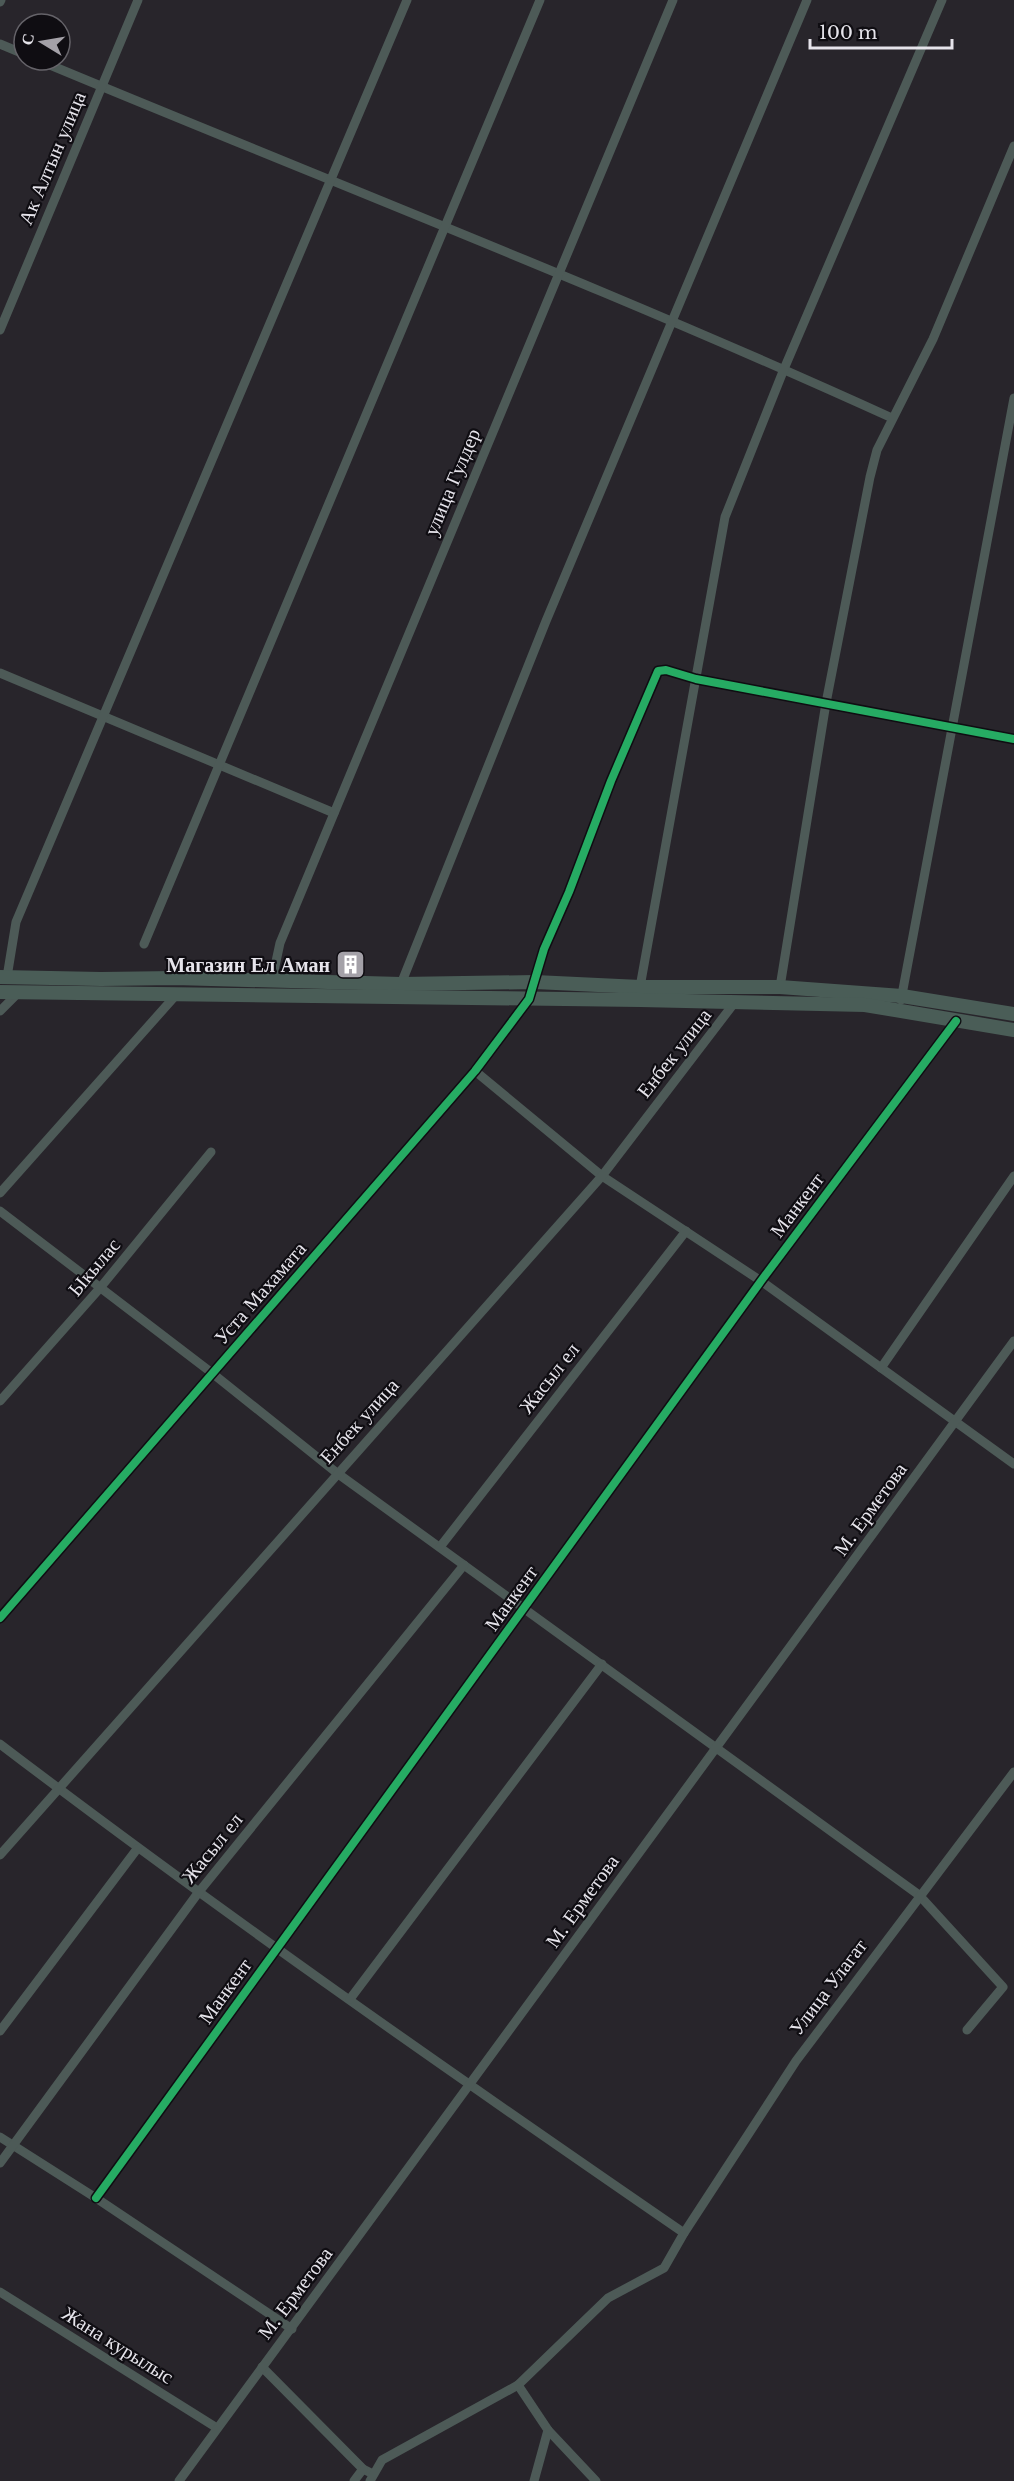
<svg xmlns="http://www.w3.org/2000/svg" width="1014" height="2481" viewBox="0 0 1014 2481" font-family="'Libre Baskerville',serif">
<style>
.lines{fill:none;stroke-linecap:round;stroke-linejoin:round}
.minor{stroke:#4d5a57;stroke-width:9}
.secondary{stroke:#4a5d57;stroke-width:14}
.cycleway-casing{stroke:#0f0d12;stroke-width:11}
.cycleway{stroke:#26ab63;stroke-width:8}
.labels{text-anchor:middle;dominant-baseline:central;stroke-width:4.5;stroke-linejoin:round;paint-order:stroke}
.street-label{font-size:20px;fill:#e6e4eb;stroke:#0f0d12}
.poi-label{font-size:20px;font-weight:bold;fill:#e6e4eb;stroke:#0f0d12;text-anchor:end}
</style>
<rect width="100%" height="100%" fill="#28252b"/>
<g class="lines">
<!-- minor -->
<g class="minor">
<path d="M 0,2 L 1,0"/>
<path d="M 0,44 L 24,54"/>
<path d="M 38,60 C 323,179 611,290 892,418"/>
<path d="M 0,330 L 138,0"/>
<path d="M 0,673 L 334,813"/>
<path d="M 144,944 L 540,0"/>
<path d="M 7,977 L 16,922 L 407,0"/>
<path d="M 272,980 L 280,943 L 673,0"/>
<path d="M 401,984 L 546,621 L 807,0"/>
<path d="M 640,987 L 725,517 L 784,369 L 942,0"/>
<path d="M 780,987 L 826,703 L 870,477 L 877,450 L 933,339 L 1014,146"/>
<path d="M 901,1000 L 1014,398"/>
<path d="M 0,1011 L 18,993"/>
<path d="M 475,1071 L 602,1176 L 761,1281 L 1014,1464"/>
<path d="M 0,1193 L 176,995"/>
<path d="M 0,1211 L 212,1373 L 337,1473 L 919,1895 L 1003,1987 L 967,2030"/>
<path d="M 881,1368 L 1014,1176"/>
<path d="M 0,1401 L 100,1288 L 211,1152"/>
<path d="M 440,1547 L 686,1231"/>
<path d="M 0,1618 L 475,1071 L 529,999 L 544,949 L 569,892 L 611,781 L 658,671 L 666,670 L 696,679 L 1014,739"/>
<path d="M 0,1744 C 223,1914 453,2074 684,2233"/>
<path d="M 0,1855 L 602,1176 L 735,1002"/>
<path d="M 350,1999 L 602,1664"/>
<path d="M 0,2031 L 137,1849"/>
<path d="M 0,2137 L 96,2198 L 292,2329"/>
<path d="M 0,2163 L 198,1893 L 464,1565"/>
<path d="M 96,2198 L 761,1281 L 956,1021"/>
<path d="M 0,2292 L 217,2428"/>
<path d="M 262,2367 L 363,2469 L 373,2474"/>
<path d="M 518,2385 L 548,2430 L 534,2481"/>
<path d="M 548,2430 L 596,2481"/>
<path d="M 179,2481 L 1014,1341"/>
<path d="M 354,2481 L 363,2469"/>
<path d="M 370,2481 L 382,2460 L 518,2385 L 608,2298 L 664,2268 L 684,2233 L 796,2061 L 1014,1772"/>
</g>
<!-- secondary -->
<g class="secondary">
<path d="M 0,977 L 101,979 L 175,978 L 401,984 L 535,982 L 640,987 L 780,987 L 902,996 L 1014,1014"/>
<path d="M 0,992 L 640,1000 L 865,1005 L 1014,1030"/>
</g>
<defs>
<g id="cycleway">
<path d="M 0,1618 L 475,1071 L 529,999 L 544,949 L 569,892 L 611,781 L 658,671 L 666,670 L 696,679 L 1014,739"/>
<path d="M 96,2198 L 761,1281 L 956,1021"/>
</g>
</defs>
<!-- cycleway casing -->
<use href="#cycleway" class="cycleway-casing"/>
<!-- cycleway -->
<use href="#cycleway" class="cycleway"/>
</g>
<!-- icons -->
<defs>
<symbol id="building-square" viewBox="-11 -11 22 22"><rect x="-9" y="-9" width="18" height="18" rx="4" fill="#a4a1a8" stroke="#0f0d12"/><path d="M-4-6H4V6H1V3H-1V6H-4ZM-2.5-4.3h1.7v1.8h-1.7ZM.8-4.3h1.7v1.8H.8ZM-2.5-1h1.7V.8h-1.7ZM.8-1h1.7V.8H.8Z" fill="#fff"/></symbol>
</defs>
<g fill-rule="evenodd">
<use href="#building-square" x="334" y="948" width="33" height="33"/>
</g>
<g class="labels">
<!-- street labels -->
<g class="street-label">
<text transform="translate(52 158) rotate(-67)">Ак Алтын улица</text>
<text transform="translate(452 482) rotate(-67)">улица Гулдер</text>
<text transform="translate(674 1053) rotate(-52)">Енбек улица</text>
<text transform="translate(797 1205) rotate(-53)">Манкент</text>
<text transform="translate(94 1267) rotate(-50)">Ыкылас</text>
<text transform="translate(260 1293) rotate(-49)">Уста Махамата</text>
<text transform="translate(549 1378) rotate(-52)">Жасыл ел</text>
<text transform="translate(359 1421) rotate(-48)">Енбек улица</text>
<text transform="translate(870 1509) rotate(-54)">М. Ерметова</text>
<text transform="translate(511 1598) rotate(-54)">Манкент</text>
<text transform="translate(212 1848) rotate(-51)">Жасыл ел</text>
<text transform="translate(582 1901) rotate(-54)">М. Ерметова</text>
<text transform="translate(828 1987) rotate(-53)">Улица Улагат</text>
<text transform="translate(225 1991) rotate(-54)">Манкент</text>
<text transform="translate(295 2293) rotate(-53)">М. Ерметова</text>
<text transform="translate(118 2345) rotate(32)">Жана курылыс</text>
</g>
<!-- poi labels -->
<g class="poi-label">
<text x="330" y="965">Магазин Ел Аман</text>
</g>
</g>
<!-- north arrow -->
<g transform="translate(42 42) rotate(281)"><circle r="28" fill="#0f0d12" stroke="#656369" stroke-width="1.5"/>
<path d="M0-4.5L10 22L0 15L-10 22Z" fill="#a4a1a8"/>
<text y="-9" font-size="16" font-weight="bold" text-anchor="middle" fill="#e6e4eb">С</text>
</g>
<!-- scale -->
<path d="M810 39v9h142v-9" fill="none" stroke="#e6e4eb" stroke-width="3"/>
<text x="819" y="39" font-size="18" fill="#e6e4eb" stroke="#0f0d12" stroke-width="4.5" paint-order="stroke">100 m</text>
</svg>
